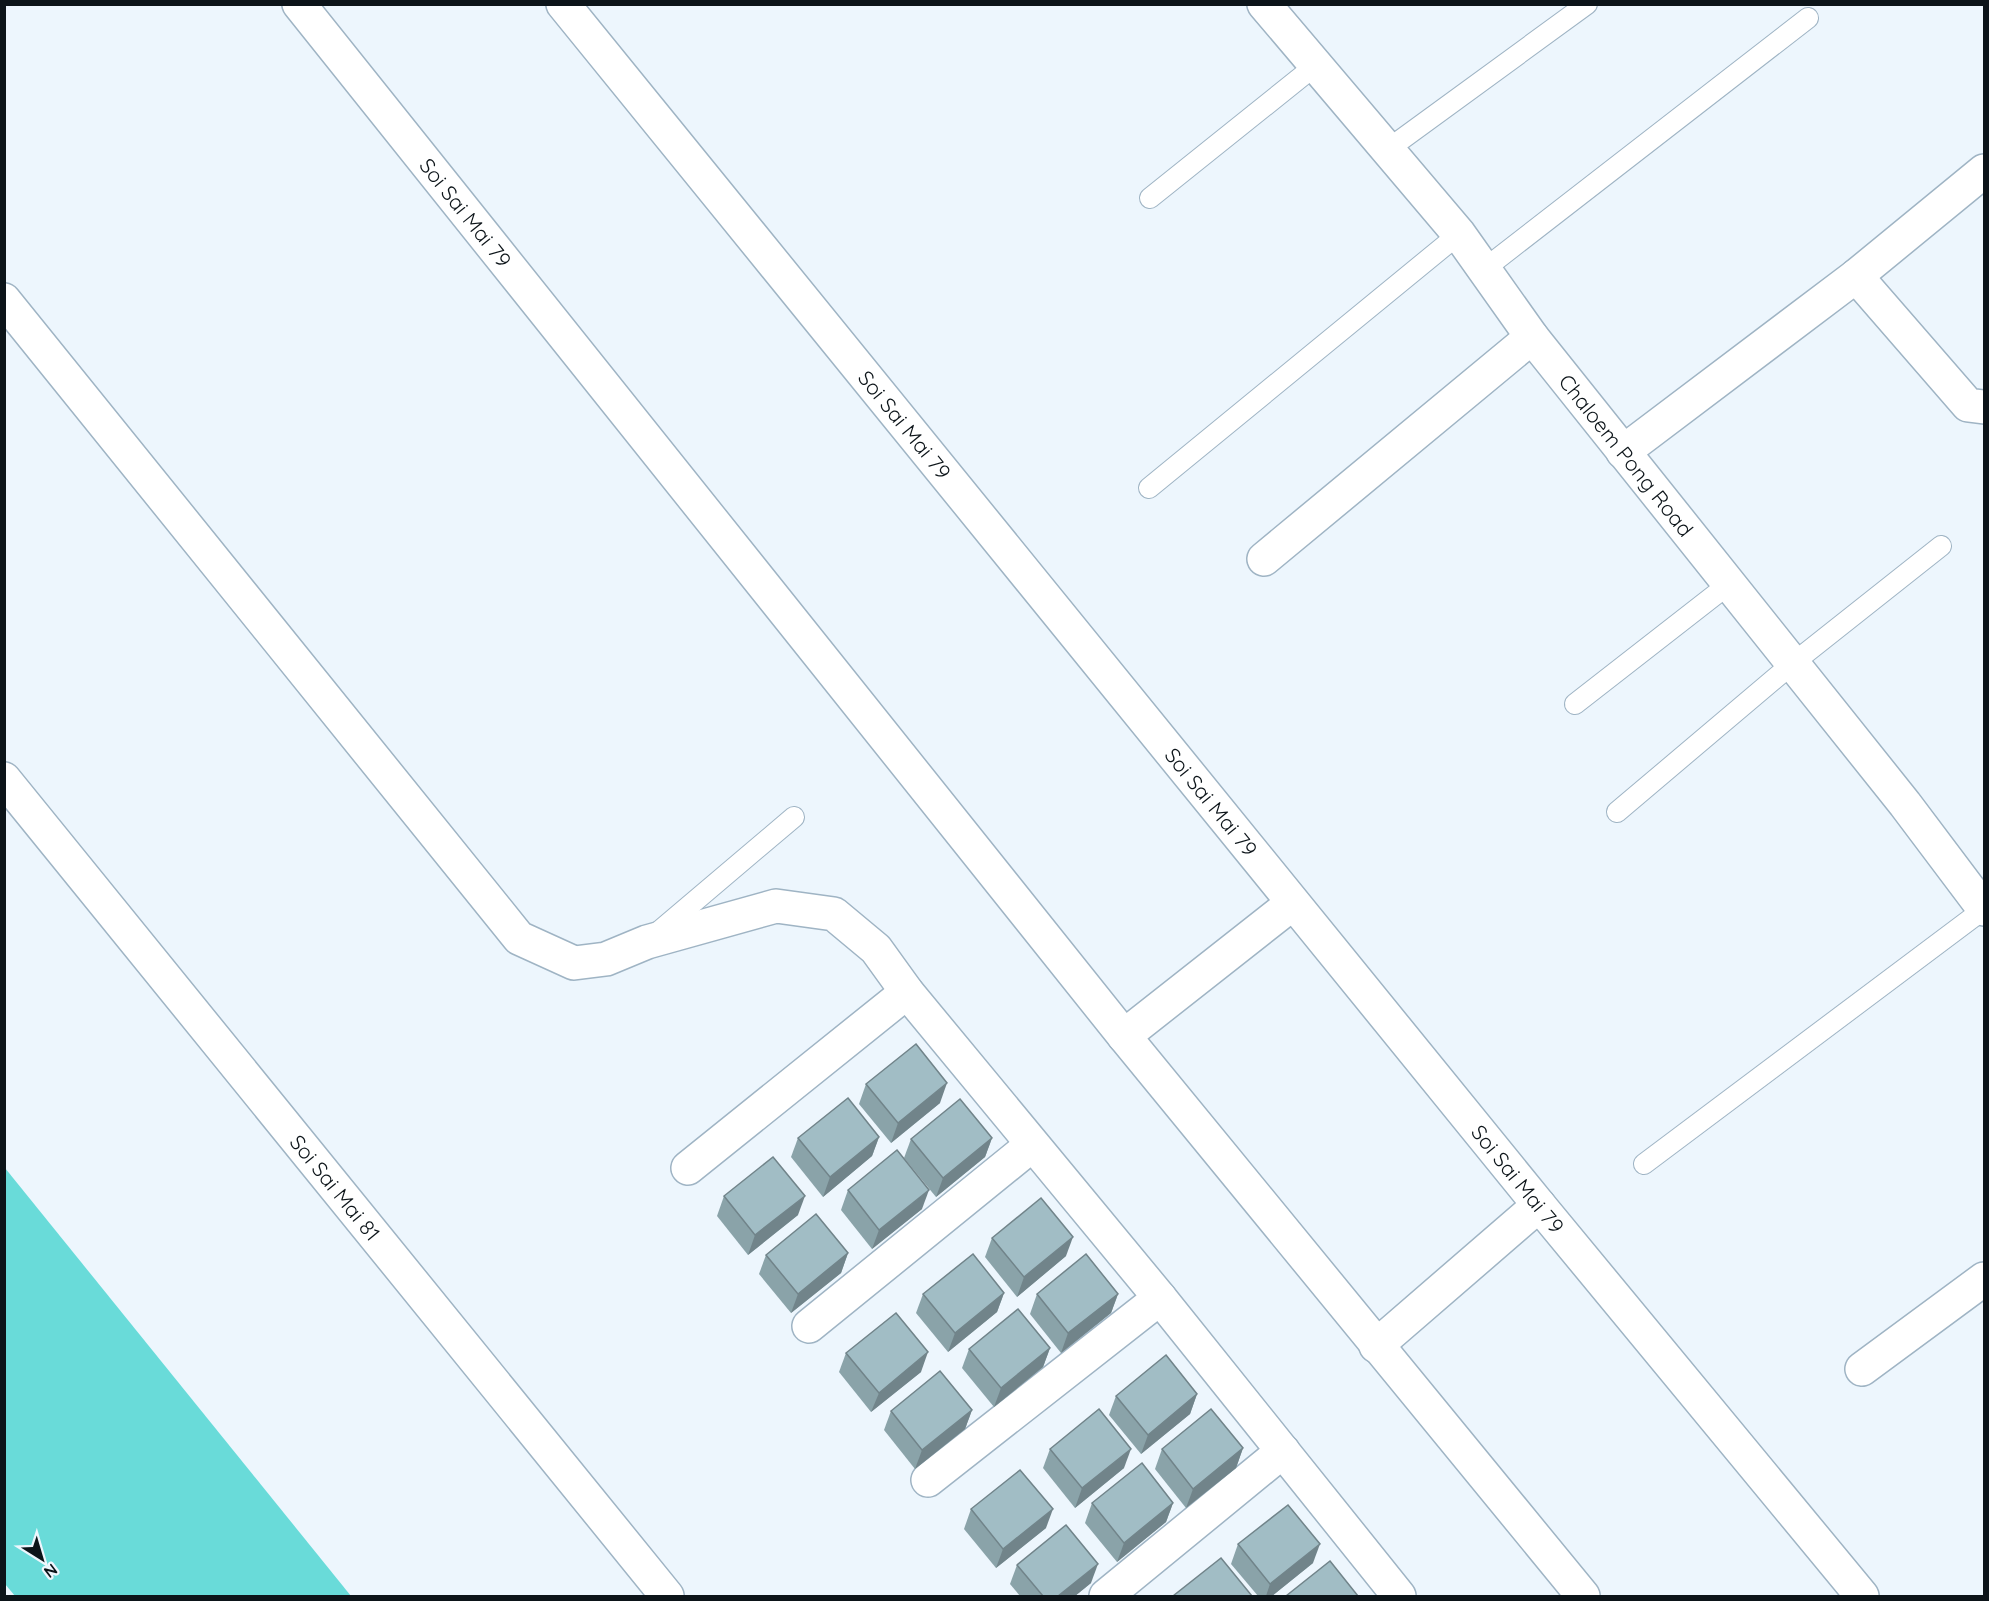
<svg xmlns="http://www.w3.org/2000/svg" width="1989" height="1601" viewBox="0 0 1989 1601" font-family="Quicksand,sans-serif">
<style>
.water{fill:#69dbd9}
.lines{fill:none;stroke-linecap:round;stroke-linejoin:round}
.service-casing{stroke:#9fb4c4;stroke-width:22}
.minor-casing{stroke:#9fb4c4;stroke-width:36}
.secondary-casing{stroke:#9fb4c4;stroke-width:36}
.service{stroke:#fff;stroke-width:20}
.minor{stroke:#fff;stroke-width:33}
.secondary{stroke:#fff;stroke-width:33}
.wall{fill:#8aa3a9}
.shaded-wall{fill:#71848a}
.building{fill:#a1bdc5;stroke:#71848a;stroke-width:1.5}
.labels{text-anchor:middle;dominant-baseline:central;stroke-width:4.5;stroke-linejoin:round;paint-order:stroke}
.street-label{font-size:21px;fill:#0c1419;stroke:#edf6fd}
</style>
<rect width="100%" height="100%" fill="#edf6fd"/>
<!-- water -->
<path class="water" d="M 5,1168 L 351,1596 L 15,1596 L 5,1584 Z"/>
<g class="lines">
<defs>
<g id="service">
<path d="M 1387,150 L 1587,4"/>
<path d="M 1150,198 L 1316,65"/>
<path d="M 1483,270 L 1808,18"/>
<path d="M 1149,488 L 1459,234"/>
<path d="M 1575,704 L 1729,584"/>
<path d="M 1617,812 L 1792,664 L 1941,546"/>
<path d="M 656,934 L 794,817"/>
<path d="M 1644,1164 L 1984,909"/>
</g>
<g id="minor">
<path id="s1" d="M 299,4 L 1124,1036 L 1583,1596"/>
<path id="s2" d="M 563,4 L 1539,1205 L 1862,1596"/>
<path d="M 1856,276 L 1968,405 L 1984,407"/>
<path d="M 4,300 L 519,938 L 574,963 L 606,959 L 647,942 L 776,906 L 834,914 L 876,949 L 907,992 L 1160,1298 L 1399,1596"/>
<path d="M 1623,452 L 1856,276 L 1984,171"/>
<path d="M 1264,559 L 1532,337"/>
<path id="s3" d="M 4,779 L 667,1596"/>
<path d="M 1124,1036 L 1293,903"/>
<path d="M 688,1168 L 907,992"/>
<path d="M 809,1326 L 1032,1145"/>
<path d="M 1376,1346 L 1539,1205"/>
<path d="M 1862,1369 L 1984,1279"/>
<path d="M 928,1480 L 1160,1298"/>
<path d="M 1106,1596 L 1283,1451"/>
</g>
<g id="secondary">
<path id="s4" d="M 1264,4 L 1459,234 L 1532,337 L 1905,804 L 1984,909"/>
</g>
</defs>
<!-- service casing -->
<use href="#service" class="service-casing"/>
<!-- minor casing -->
<use href="#minor" class="minor-casing"/>
<!-- secondary casing -->
<use href="#secondary" class="secondary-casing"/>
<!-- service -->
<use href="#service" class="service"/>
<!-- minor -->
<use href="#minor" class="minor"/>
<!-- secondary -->
<use href="#secondary" class="secondary"/>
</g>
<!-- wall -->
<g class="wall">
<path d="M 866,1084 L 940,1103 L 891,1143 L 859,1104 Z"/>
<path d="M 879,1137 L 872,1156 L 823,1197 L 791,1157 L 798,1138 Z"/>
<path d="M 992,1138 L 985,1157 L 936,1197 L 904,1158 L 911,1139 Z"/>
<path d="M 848,1190 L 922,1209 L 872,1249 L 841,1210 Z"/>
<path d="M 724,1196 L 798,1215 L 748,1255 L 717,1216 Z"/>
<path d="M 992,1238 L 1066,1256 L 1017,1297 L 985,1257 Z"/>
<path d="M 848,1253 L 841,1273 L 791,1313 L 759,1274 L 766,1255 Z"/>
<path d="M 1004,1293 L 997,1312 L 948,1352 L 916,1313 L 923,1294 Z"/>
<path d="M 1037,1294 L 1118,1294 L 1111,1313 L 1061,1353 L 1030,1314 Z"/>
<path d="M 1050,1348 L 1043,1367 L 994,1407 L 962,1368 L 969,1349 Z"/>
<path d="M 846,1353 L 921,1372 L 871,1412 L 839,1372 Z"/>
<path d="M 1197,1394 L 1190,1414 L 1141,1454 L 1109,1415 L 1116,1396 Z"/>
<path d="M 972,1410 L 965,1429 L 915,1469 L 884,1430 L 891,1411 Z"/>
<path d="M 1243,1448 L 1236,1468 L 1186,1508 L 1155,1469 L 1162,1449 Z"/>
<path d="M 1050,1449 L 1124,1468 L 1075,1508 L 1043,1468 Z"/>
<path d="M 1092,1503 L 1173,1503 L 1166,1522 L 1117,1562 L 1085,1523 Z"/>
<path d="M 971,1509 L 1046,1528 L 996,1568 L 964,1529 Z"/>
<path d="M 1238,1544 L 1313,1563 L 1272,1596 L 1258,1596 L 1231,1564 Z"/>
<path d="M 1017,1565 L 1091,1583 L 1075,1596 L 1020,1596 L 1010,1584 Z"/>
</g>
<!-- shaded-wall -->
<g class="shaded-wall">
<path d="M 947,1083 L 940,1103 L 891,1143 L 898,1123 Z"/>
<path d="M 879,1137 L 872,1156 L 823,1197 L 830,1177 Z"/>
<path d="M 992,1138 L 985,1157 L 936,1197 L 943,1178 Z"/>
<path d="M 929,1190 L 922,1209 L 872,1249 L 879,1230 Z"/>
<path d="M 805,1196 L 798,1215 L 748,1255 L 755,1235 Z"/>
<path d="M 1073,1237 L 1066,1256 L 1017,1297 L 1024,1277 Z"/>
<path d="M 848,1253 L 841,1273 L 791,1313 L 798,1294 Z"/>
<path d="M 1004,1293 L 997,1312 L 948,1352 L 955,1333 Z"/>
<path d="M 1118,1294 L 1111,1313 L 1061,1353 L 1068,1333 Z"/>
<path d="M 1050,1348 L 1043,1367 L 994,1407 L 1001,1388 Z"/>
<path d="M 928,1352 L 921,1372 L 871,1412 L 879,1393 Z"/>
<path d="M 1197,1394 L 1190,1414 L 1141,1454 L 1148,1435 Z"/>
<path d="M 972,1410 L 965,1429 L 915,1469 L 922,1450 Z"/>
<path d="M 1243,1448 L 1236,1468 L 1186,1508 L 1193,1489 Z"/>
<path d="M 1131,1449 L 1124,1468 L 1075,1508 L 1082,1488 Z"/>
<path d="M 1173,1503 L 1166,1522 L 1117,1562 L 1124,1543 Z"/>
<path d="M 1053,1509 L 1046,1528 L 996,1568 L 1003,1549 Z"/>
<path d="M 1320,1544 L 1313,1563 L 1272,1596 L 1266,1596 L 1270,1584 Z"/>
<path d="M 1098,1564 L 1091,1583 L 1075,1596 L 1058,1596 Z"/>
</g>
<!-- building -->
<g class="building">
<path d="M 916,1044 L 947,1083 L 898,1123 L 866,1084 Z"/>
<path d="M 848,1098 L 879,1137 L 830,1177 L 798,1138 Z"/>
<path d="M 960,1099 L 992,1138 L 943,1178 L 911,1139 Z"/>
<path d="M 897,1150 L 929,1190 L 879,1230 L 848,1190 Z"/>
<path d="M 773,1157 L 805,1196 L 755,1235 L 724,1196 Z"/>
<path d="M 1041,1198 L 1073,1237 L 1024,1277 L 992,1238 Z"/>
<path d="M 816,1214 L 848,1253 L 798,1294 L 766,1255 Z"/>
<path d="M 973,1254 L 1004,1293 L 955,1333 L 923,1294 Z"/>
<path d="M 1086,1254 L 1118,1294 L 1068,1333 L 1037,1294 Z"/>
<path d="M 1018,1309 L 1050,1348 L 1001,1388 L 969,1349 Z"/>
<path d="M 896,1313 L 928,1352 L 879,1393 L 846,1353 Z"/>
<path d="M 1166,1355 L 1197,1394 L 1148,1435 L 1116,1396 Z"/>
<path d="M 940,1371 L 972,1410 L 922,1450 L 891,1411 Z"/>
<path d="M 1099,1409 L 1131,1449 L 1082,1488 L 1050,1449 Z"/>
<path d="M 1211,1409 L 1243,1448 L 1193,1489 L 1162,1449 Z"/>
<path d="M 1142,1463 L 1173,1503 L 1124,1543 L 1092,1503 Z"/>
<path d="M 1020,1470 L 1053,1509 L 1003,1549 L 971,1509 Z"/>
<path d="M 1288,1505 L 1320,1544 L 1270,1584 L 1238,1544 Z"/>
<path d="M 1066,1525 L 1098,1564 L 1058,1596 L 1043,1596 L 1017,1565 Z"/>
<path d="M 1221,1558 L 1252,1596 L 1173,1596 Z"/>
<path d="M 1330,1561 L 1358,1596 L 1286,1596 Z"/>
</g>
<g class="labels">
<!-- street labels -->
<g class="street-label">
<text stroke="none"><textPath href="#s1" startOffset="267">Soi Sai Mai 79</textPath></text>
<text stroke="none"><textPath href="#s2" startOffset="542">Soi Sai Mai 79</textPath></text>
<text stroke="none"><textPath href="#s4" startOffset="579">Chaloem Pong Road</textPath></text>
<text stroke="none"><textPath href="#s2" startOffset="1028">Soi Sai Mai 79</textPath></text>
<text stroke="none"><textPath href="#s2" startOffset="1514">Soi Sai Mai 79</textPath></text>
<text stroke="none"><textPath href="#s3" startOffset="526">Soi Sai Mai 81</textPath></text>
</g>
</g>
<!-- border -->
<rect width="1989" height="1601" fill="none" stroke="#0c1419" stroke-width="12"/>
<!-- north arrow -->
<g transform="translate(42 1559) rotate(143)" stroke="#edf6fd" stroke-width="4.5" paint-order="stroke">
<path d="M0-4.5L10 22L0 15L-10 22Z" fill="#0c1419"/>
<text y="-9" font-size="16" font-weight="bold" text-anchor="middle" fill="#0c1419">N</text>
</g>
</svg>
